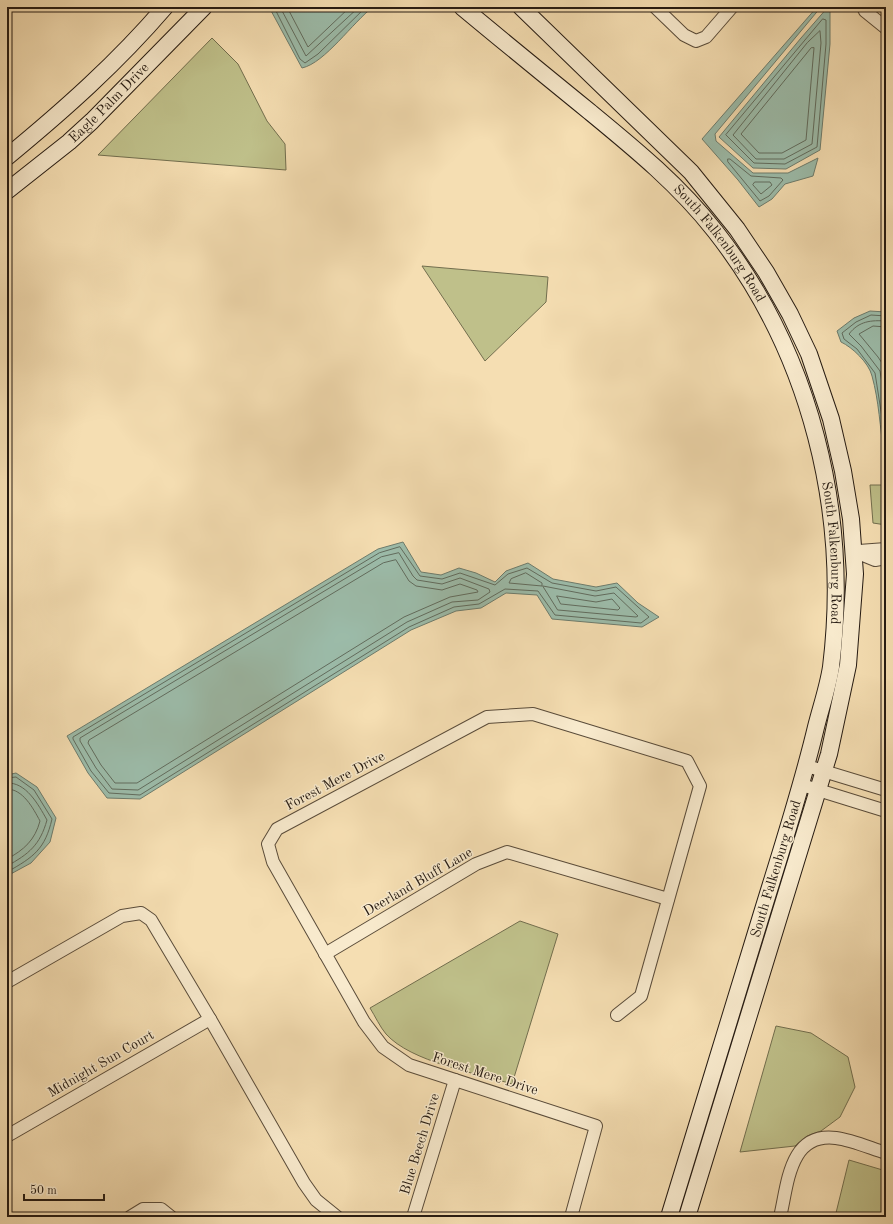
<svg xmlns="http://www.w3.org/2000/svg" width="893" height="1224" viewBox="0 0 893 1224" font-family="'Old Standard TT',serif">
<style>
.green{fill:#bfc08a;stroke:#726e4e}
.water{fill:#9cbcaa;stroke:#6d7c6d}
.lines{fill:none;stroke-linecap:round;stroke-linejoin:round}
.shore{stroke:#616c5e;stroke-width:1}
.street-casing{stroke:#5a4c3a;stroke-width:14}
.secondary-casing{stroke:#261b12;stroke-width:18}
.street{stroke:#f8eacd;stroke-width:12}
.secondary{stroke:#f8eacd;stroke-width:16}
.labels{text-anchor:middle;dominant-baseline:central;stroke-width:3;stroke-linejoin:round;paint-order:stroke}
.street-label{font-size:14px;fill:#261b12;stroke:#f8eacd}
</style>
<rect width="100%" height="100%" fill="#f5deb2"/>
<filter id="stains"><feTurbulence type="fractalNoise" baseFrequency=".005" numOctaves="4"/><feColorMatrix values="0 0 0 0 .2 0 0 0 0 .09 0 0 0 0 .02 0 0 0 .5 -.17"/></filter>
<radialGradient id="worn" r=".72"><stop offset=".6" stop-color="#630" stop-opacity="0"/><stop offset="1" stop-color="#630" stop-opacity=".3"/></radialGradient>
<!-- green -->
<g class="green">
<path d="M 212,38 L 238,64 L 267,121 L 285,144 L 286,170 L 98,155 Z"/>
<path d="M 422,266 L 548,277 L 546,302 L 485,361 Z"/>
<path d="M 870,485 L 886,485 L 886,525 L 873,523 Z"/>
<path d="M 520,921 L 558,934 L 512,1084 C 476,1073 411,1062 386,1034 C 380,1027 375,1016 370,1008 Z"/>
<path d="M 776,1026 L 811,1033 L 848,1057 L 855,1087 L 840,1117 L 821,1131 L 807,1136 L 795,1146 L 740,1152 Z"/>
<path d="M 849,1160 L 886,1171 L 886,1200 L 881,1217 L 835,1217 Z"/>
</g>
<!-- water -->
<g class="water">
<path d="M 269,7 L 373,7 C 353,22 325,63 302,68 Z"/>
<path d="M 817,7 L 821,7 L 715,134 L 716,141 L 753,173 L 788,173 L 818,158 L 813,176 L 785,184 L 772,199 L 759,207 L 738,180 L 702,139 Z"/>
<path d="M 828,7 L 830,7 L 830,44 L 820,150 L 786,169 L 753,168 L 719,137 L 801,38 Z"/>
<path d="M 870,311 L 886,312 L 886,457 L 884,454 C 880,428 879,401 872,376 C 869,363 852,347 841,342 L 837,331 L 854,318 Z"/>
<path d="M 403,542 L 421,572 L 441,575 L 459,568 L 476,573 L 495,582 L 506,571 L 528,563 L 553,579 L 596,587 L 617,583 L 638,603 L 659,617 L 642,627 L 552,619 L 537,595 L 506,593 L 481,608 L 456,611 L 411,630 L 140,799 L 107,798 L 88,773 L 67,736 L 378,549 Z"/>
<path d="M 16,773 L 37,787 L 56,818 L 50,842 L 31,863 L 7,876 L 7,775 Z"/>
</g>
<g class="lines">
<!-- shore -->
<g class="shore">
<path d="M 274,7 L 300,59 L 305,63 L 318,54 L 366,7"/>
<path d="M 280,7 L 306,56 L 359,7"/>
<path d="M 287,7 L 308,47 L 350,7"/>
<path d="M 823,19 L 826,20 L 826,44 L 817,147 L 785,164 L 754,163 L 726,135 Z"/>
<path d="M 820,31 L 821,43 L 812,144 L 784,159 L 756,159 L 733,135 L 807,43 Z"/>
<path d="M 814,48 L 806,140 L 782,153 L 759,153 L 741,134 L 811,48 Z"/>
<path d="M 728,159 L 730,159 L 751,176 L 781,178 L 783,180 L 769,196 L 760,201 L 728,162 Z"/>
<path d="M 755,182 L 770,182 L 772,185 L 761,194 L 753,185 Z"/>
<path d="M 886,316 L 871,315 L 856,322 L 842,333 L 844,339 L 857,349 L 875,373 L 886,443"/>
<path d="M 886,321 C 871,320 859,321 849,334 L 861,346 L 880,371 L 886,409"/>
<path d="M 886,327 L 873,326 L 859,334 L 878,357 L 886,369"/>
<path d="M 400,547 L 420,576 L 442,579 L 460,573 L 495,585 L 508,574 L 527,568 L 552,583 L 596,591 L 616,587 L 649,617 L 641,623 L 555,615 L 538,591 L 505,589 L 479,604 L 454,607 L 409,627 L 140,795 L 109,793 L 91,771 L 73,739 L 73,737 L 379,553 Z"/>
<path d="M 399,553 L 413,576 L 417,580 L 442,584 L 460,578 L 489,589 L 490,592 L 478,600 L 452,602 L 407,622 L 138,790 L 112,789 L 96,768 L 80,741 L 80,738 L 381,557 Z"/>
<path d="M 396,560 L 409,581 L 416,586 L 442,590 L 460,584 L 477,590 L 478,592 L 450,597 L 404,617 L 137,783 L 115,783 L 101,765 L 88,743 L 89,740 L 383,563 Z"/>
<path d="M 526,573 L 542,583 L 542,586 L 509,583 L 511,579 Z"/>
<path d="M 543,586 L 595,596 L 614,593 L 638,616 L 636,617 L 558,610 Z"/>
<path d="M 557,596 L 596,602 L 612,599 L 620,608 L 618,610 L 561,604 Z"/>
<path d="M 7,778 L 16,777 L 34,790 L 52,819 C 45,849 34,857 7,872"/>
<path d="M 7,783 C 26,782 38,804 47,820 C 40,845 29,854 7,866"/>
<path d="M 7,789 C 23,789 33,808 40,821 C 35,840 24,850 7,859"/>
</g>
<defs>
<g id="street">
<path d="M 655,7 L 684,35 L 696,41 L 706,37 L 732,7"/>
<path d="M 863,7 L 865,11 L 886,28"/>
<path d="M 853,551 L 875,560 L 886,558"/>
<path d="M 859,551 L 886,549"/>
<path d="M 807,766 L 886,790"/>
<path d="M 802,785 L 886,811"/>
<path d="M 325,954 L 476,864 L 507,852 L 668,899"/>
<path d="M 7,982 L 122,916 L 141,913 L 151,920 L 210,1019 L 304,1183 L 316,1200 L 337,1217"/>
<path d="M 7,1136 L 210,1019"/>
<path d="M 130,1217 L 143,1209 L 161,1209 L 171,1217"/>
<path d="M 413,1217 L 455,1080"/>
<path d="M 571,1217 L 596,1126 L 409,1065 L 383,1047 L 364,1022 L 273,862 L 268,844 L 277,829 L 487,717 L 533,714 L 687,761 L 700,786 L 641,996 L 617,1015"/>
<path d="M 780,1217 C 788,1184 789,1132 836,1138 C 852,1140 870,1148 886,1153"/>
</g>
<g id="secondary">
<path id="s1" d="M 462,7 C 504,42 547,77 590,112 C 635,149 679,185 715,231 C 811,353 850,513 831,667 C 828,687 821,707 816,727 C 801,790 781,851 762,913 C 731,1014 700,1116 669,1217"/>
<path d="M 521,7 L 691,172 L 737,229 L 766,272 L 790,314 L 809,354 L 831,419 L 843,471 L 851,519 L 855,574 L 848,665 L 829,754 L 687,1217"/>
<path d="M 7,157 C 64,110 117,63 165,7"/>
<path id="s2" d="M 7,191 L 69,142 L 92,121 L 204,7"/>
</g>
</defs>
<!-- street casing -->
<use href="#street" class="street-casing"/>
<!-- secondary casing -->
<use href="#secondary" class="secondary-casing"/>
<!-- street -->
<use href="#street" class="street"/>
<!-- secondary -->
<use href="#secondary" class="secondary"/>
</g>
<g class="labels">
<!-- street labels -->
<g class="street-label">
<text stroke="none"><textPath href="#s2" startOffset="135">Eagle Palm Drive</textPath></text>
<text stroke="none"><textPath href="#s1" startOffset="351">South Falkenburg Road</textPath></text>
<text stroke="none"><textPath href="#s1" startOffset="687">South Falkenburg Road</textPath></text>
<text transform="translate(335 781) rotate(-28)">Forest Mere Drive</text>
<text transform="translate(776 869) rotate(-73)">South Falkenburg Road</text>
<text transform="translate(418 882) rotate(-30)">Deerland Bluff Lane</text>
<text transform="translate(101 1064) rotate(-30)">Midnight Sun Court</text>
<text transform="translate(485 1074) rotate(18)">Forest Mere Drive</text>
<text transform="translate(420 1144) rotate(-73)">Blue Beech Drive</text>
</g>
</g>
<!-- margin -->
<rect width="893" height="1224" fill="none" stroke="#f5deb2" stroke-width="24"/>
<rect x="8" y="8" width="877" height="1208" fill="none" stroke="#261b12" stroke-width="2"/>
<rect x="12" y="12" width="869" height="1200" fill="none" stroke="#261b12"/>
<!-- scale -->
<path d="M24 1194v6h80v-6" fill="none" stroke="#261b12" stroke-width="2"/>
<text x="30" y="1194" font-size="12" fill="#261b12" stroke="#f8eacd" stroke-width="3" paint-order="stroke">50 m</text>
<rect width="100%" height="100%" filter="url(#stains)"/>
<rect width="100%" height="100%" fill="url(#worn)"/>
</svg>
